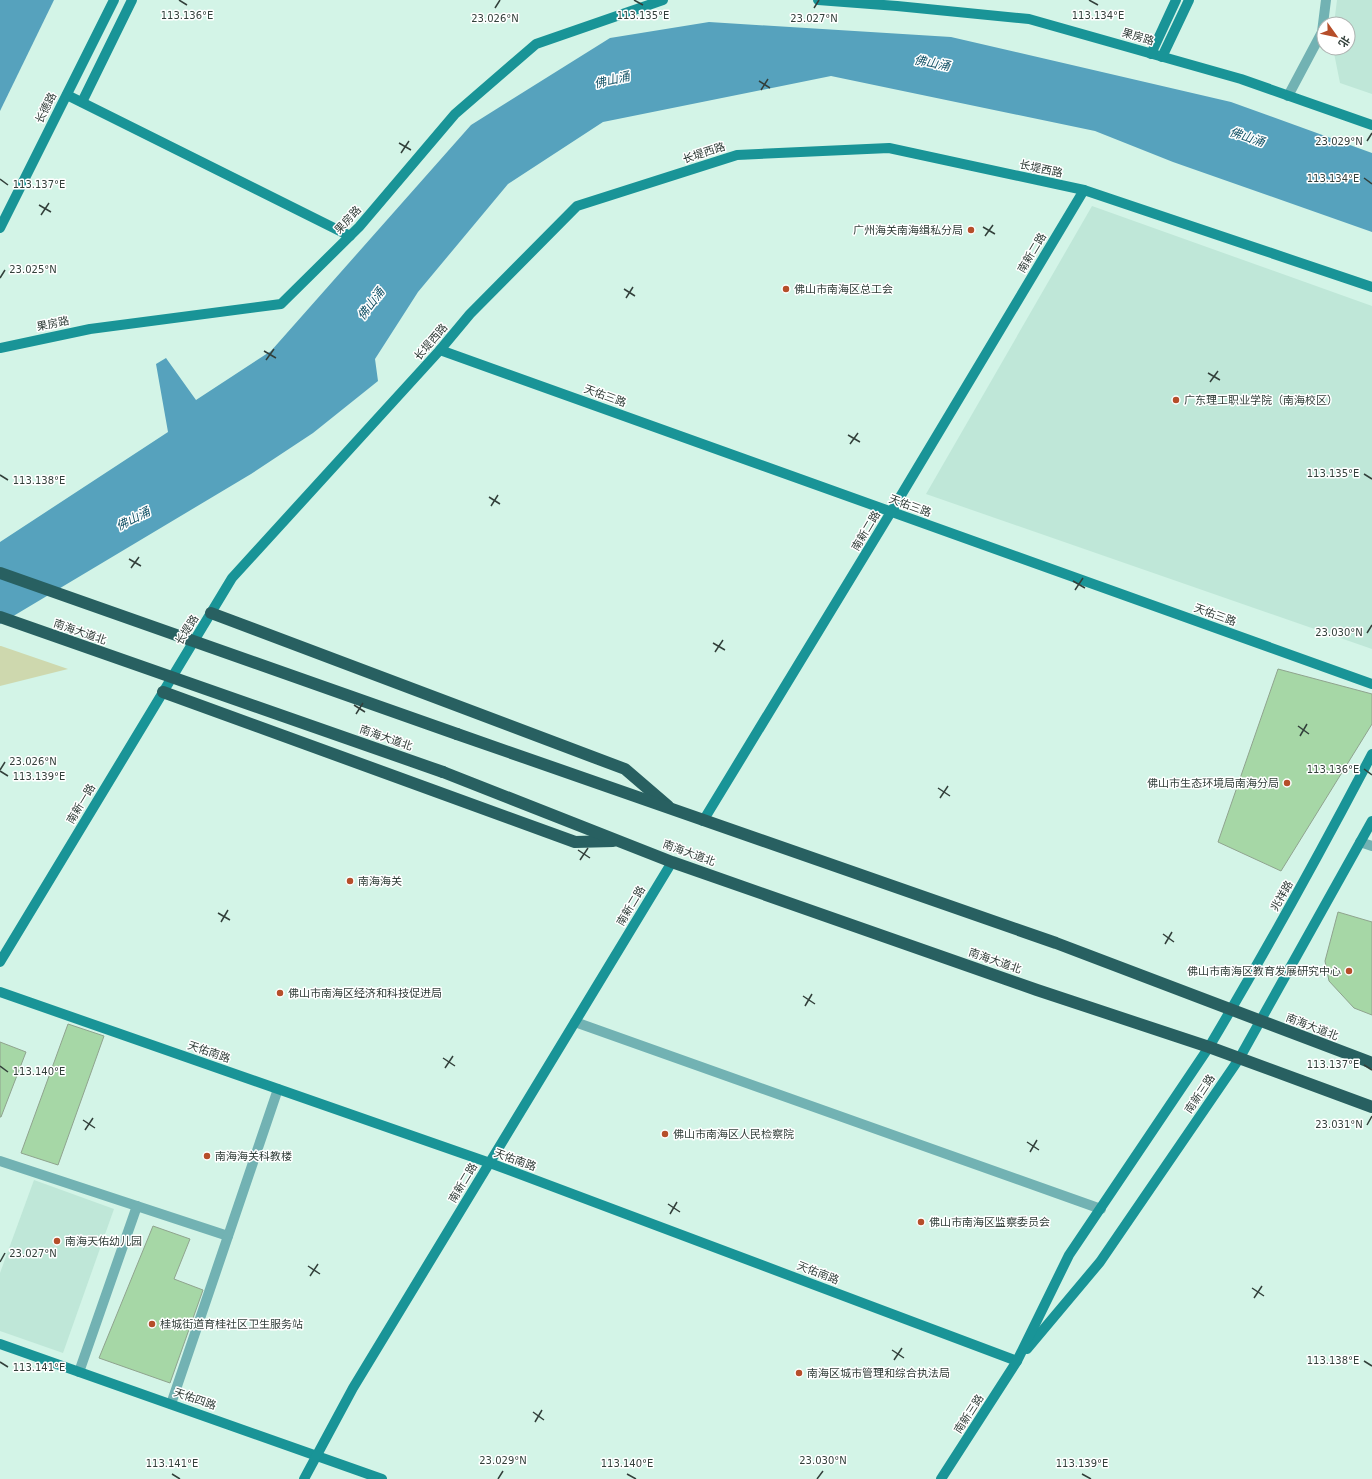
<svg xmlns="http://www.w3.org/2000/svg" width="1372" height="1479" viewBox="0 0 1372 1479" font-family="'DejaVu Sans','Noto Sans SC',sans-serif">
<style>
.built{fill:#bfe7d8}
.green{fill:#ced8ae}
.water{fill:#56a2bd}
.building{fill:#a6d7a6;stroke:#8fa38e}
.lines{fill:none;stroke-linecap:round;stroke-linejoin:round}
.street{stroke:#72b2b3;stroke-width:10}
.secondary{stroke:#199497;stroke-width:10}
.highway{stroke:#286061;stroke-width:12}
.highway-bridge{stroke:#286061;stroke-width:12}
.ticks{fill:none;stroke:#323f3a;stroke-width:1.5}
.poi-dot{fill:#b64e2a;stroke:#fff;stroke-width:1.5}
.labels{text-anchor:middle;dominant-baseline:central;stroke-width:3;stroke-linejoin:round;paint-order:stroke}
.street-label{font-size:11px;fill:#323f3a;stroke:#fff}
.poi-label{font-size:11px;fill:#323f3a;stroke:#fff;text-anchor:start}
.water-label{font-size:12px;font-style:italic;fill:#145367;stroke:#fff}
.ticks-label{font-size:10px;text-anchor:middle;fill:#323f3a;stroke:#fff;stroke-width:3;stroke-linejoin:round;paint-order:stroke}
</style>
<rect width="100%" height="100%" fill="#d3f4e7"/>
<!-- built -->
<g class="built">
<path d="M 1337,0 L 1372,0 L 1372,94 L 1340,83 L 1333,48 L 1348,48 L 1348,24 L 1334,24 Z"/>
<path d="M 1092,206 L 1372,306 L 1372,649 L 926,494 Z"/>
<path d="M 34,1180 L 114,1209 L 63,1353 L 0,1331 L 0,1273 Z"/>
</g>
<!-- green -->
<path class="green" d="M 0,646 L 1,646 L 68,669 L 0,686 Z"/>
<!-- water -->
<g class="water">
<path d="M 0,0 L 54,0 L 0,111 Z"/>
<path d="M 709,22 L 951,37 L 1231,102 L 1372,153 L 1372,232 L 1173,162 L 1095,131 L 831,76 L 603,122 L 508,184 L 418,292 L 375,359 L 378,381 L 313,433 L 251,474 L 0,624 L 0,542 L 168,432 L 156,364 L 166,358 L 196,400 L 271,351 L 471,125 L 610,38 Z"/>
</g>
<!-- building -->
<g class="building">
<path d="M 1278,669 L 1372,694 L 1372,724 L 1281,871 L 1218,842 Z"/>
<path d="M 1338,912 L 1372,922 L 1372,1015 L 1354,1008 L 1329,981 L 1325,961 Z"/>
<path d="M 68,1024 L 104,1036 L 58,1165 L 21,1153 Z"/>
<path d="M 0,1042 L 26,1052 L 1,1117 L 0,1117 Z"/>
<path d="M 153,1226 L 190,1239 L 174,1279 L 203,1290 L 170,1383 L 99,1358 Z"/>
</g>
<g class="lines">
<!-- street -->
<g class="street">
<path d="M 1288,96 L 1322,32 L 1326,0"/>
<path d="M 1360,842 L 1372,846"/>
<path d="M 575,1022 L 1101,1209"/>
<path d="M 0,1161 L 228,1236"/>
<path d="M 79,1372 L 137,1206"/>
<path d="M 171,1404 L 278,1089"/>
</g>
<!-- secondary -->
<g class="secondary">
<path d="M 818,0 L 897,6 L 1029,19 L 1241,79 L 1372,125"/>
<path d="M 1151,54 L 1176,0"/>
<path d="M 1162,57 L 1189,0"/>
<path d="M 67,95 L 350,236"/>
<path d="M 82,102 L 132,0"/>
<path d="M 0,228 L 114,0"/>
<path d="M 0,348 L 90,329 L 281,304 L 359,227 L 455,114 L 536,44 L 663,0"/>
<path d="M 440,350 L 1372,684"/>
<path d="M 703,821 L 891,512 L 1084,190"/>
<path d="M 0,962 L 232,578 L 440,350 L 470,314 L 577,206 L 737,155 L 889,148 L 1084,190 L 1372,287"/>
<path d="M 0,992 L 490,1163 L 1017,1361"/>
<path d="M 0,1344 L 382,1479"/>
<path d="M 1027,1349 L 1100,1262 L 1239,1059 L 1372,821"/>
<path d="M 304,1479 L 353,1388 L 672,862"/>
<path d="M 941,1479 L 1017,1361 L 1069,1255 L 1209,1047 C 1266,951 1320,853 1372,754"/>
</g>
<!-- highway -->
<g class="highway">
<path d="M 211,613 L 625,769 L 668,806"/>
<path d="M 163,692 L 575,842 L 613,841"/>
<path d="M 457,734 L 1056,943 L 1372,1063"/>
<path d="M 443,772 L 672,862 L 1037,990 L 1209,1047 L 1372,1107"/>
</g>
<!-- highway-bridge -->
<g class="highway-bridge">
<path d="M 0,573 L 457,734"/>
<path d="M 0,617 L 443,772"/>
</g>
</g>
<!-- ticks -->
<path class="ticks" d="M 179,0 L 187,5M 634,0 L 643,5M 1089,0 L 1098,5M 495,8 L 500,0M 814,8 L 819,0M 759,81 L 770,88M 761,90 L 768,79M 1367,141 L 1372,133M 399,143 L 411,150M 401,153 L 409,141M 1364,178 L 1372,184M 0,179 L 8,185M 39,205 L 51,212M 41,215 L 49,203M 983,227 L 995,234M 985,236 L 993,225M 0,278 L 5,270M 624,289 L 635,296M 626,298 L 633,287M 264,351 L 276,358M 266,360 L 274,349M 1208,373 L 1220,380M 1210,382 L 1218,371M 848,435 L 860,442M 850,444 L 858,433M 1364,474 L 1372,479M 0,475 L 8,480M 489,497 L 500,504M 491,506 L 498,495M 129,559 L 141,566M 131,568 L 139,557M 1073,581 L 1085,588M 1075,590 L 1083,578M 1367,633 L 1372,625M 713,643 L 725,650M 715,652 L 723,640M 354,705 L 365,712M 356,714 L 363,703M 1298,726 L 1309,734M 1300,736 L 1307,724M 1364,769 L 1372,775M 0,770 L 5,762M 0,771 L 8,776M 938,788 L 950,796M 940,798 L 948,786M 578,850 L 590,858M 580,860 L 588,848M 218,913 L 230,920M 221,922 L 228,910M 1163,934 L 1174,942M 1165,944 L 1172,932M 803,996 L 815,1004M 805,1006 L 812,994M 443,1058 L 455,1066M 1364,1065 L 1372,1070M 0,1066 L 8,1072M 445,1068 L 453,1056M 83,1120 L 95,1128M 1367,1125 L 1372,1116M 85,1130 L 93,1118M 1027,1142 L 1039,1150M 1030,1152 L 1037,1140M 668,1204 L 680,1212M 670,1214 L 677,1202M 0,1262 L 5,1253M 308,1266 L 320,1274M 310,1276 L 318,1264M 1252,1288 L 1264,1296M 1254,1298 L 1262,1286M 892,1350 L 904,1358M 894,1360 L 902,1348M 1364,1361 L 1372,1366M 0,1362 L 8,1367M 533,1412 L 544,1420M 535,1422 L 542,1410M 172,1474 L 180,1479M 627,1474 L 636,1479M 1082,1474 L 1091,1479M 498,1479 L 503,1471M 817,1479 L 823,1471"/>
<!-- markers -->
<g class="poi-dot">
<circle cx="971" cy="230" r="4"/>
<circle cx="786" cy="289" r="4"/>
<circle cx="1176" cy="400" r="4"/>
<circle cx="1287" cy="783" r="4"/>
<circle cx="350" cy="881" r="4"/>
<circle cx="1349" cy="971" r="4"/>
<circle cx="280" cy="993" r="4"/>
<circle cx="665" cy="1134" r="4"/>
<circle cx="207" cy="1156" r="4"/>
<circle cx="921" cy="1222" r="4"/>
<circle cx="57" cy="1241" r="4"/>
<circle cx="152" cy="1324" r="4"/>
<circle cx="799" cy="1373" r="4"/>
</g>
<g class="labels">
<!-- street labels -->
<g class="street-label">
<text transform="translate(1138 37) rotate(16)">果房路</text>
<text transform="translate(46 108) rotate(-63)">长德路</text>
<text transform="translate(704 153) rotate(-18)">长堤西路</text>
<text transform="translate(1041 169) rotate(12)">长堤西路</text>
<text transform="translate(348 220) rotate(-47)">果房路</text>
<text transform="translate(1032 253) rotate(-59)">南新二路</text>
<text transform="translate(53 324) rotate(-12)">果房路</text>
<text transform="translate(431 342) rotate(-49)">长堤西路</text>
<text transform="translate(605 396) rotate(20)">天佑三路</text>
<text transform="translate(910 506) rotate(20)">天佑三路</text>
<text transform="translate(866 531) rotate(-59)">南新二路</text>
<text transform="translate(1215 615) rotate(20)">天佑三路</text>
<text transform="translate(187 630) rotate(-58)">长堤路</text>
<text transform="translate(80 632) rotate(19)">南海大道北</text>
<text transform="translate(386 738) rotate(19)">南海大道北</text>
<text transform="translate(81 804) rotate(-59)">南新一路</text>
<text transform="translate(689 853) rotate(20)">南海大道北</text>
<text transform="translate(1282 896) rotate(-60)">兆祥路</text>
<text transform="translate(631 906) rotate(-59)">南新二路</text>
<text transform="translate(995 961) rotate(19)">南海大道北</text>
<text transform="translate(1312 1027) rotate(21)">南海大道北</text>
<text transform="translate(209 1052) rotate(19)">天佑南路</text>
<text transform="translate(1200 1094) rotate(-56)">南新三路</text>
<text transform="translate(515 1160) rotate(20)">天佑南路</text>
<text transform="translate(463 1183) rotate(-59)">南新二路</text>
<text transform="translate(818 1273) rotate(21)">天佑南路</text>
<text transform="translate(195 1399) rotate(19)">天佑四路</text>
<text transform="translate(969 1414) rotate(-57)">南新三路</text>
</g>
<!-- poi labels -->
<g class="poi-label">
<text x="963" y="230" text-anchor="end">广州海关南海缉私分局</text>
<text x="794" y="289">佛山市南海区总工会</text>
<text x="1184" y="400">广东理工职业学院（南海校区）</text>
<text x="1279" y="783" text-anchor="end">佛山市生态环境局南海分局</text>
<text x="358" y="881">南海海关</text>
<text x="1341" y="971" text-anchor="end">佛山市南海区教育发展研究中心</text>
<text x="288" y="993">佛山市南海区经济和科技促进局</text>
<text x="673" y="1134">佛山市南海区人民检察院</text>
<text x="215" y="1156">南海海关科教楼</text>
<text x="929" y="1222">佛山市南海区监察委员会</text>
<text x="65" y="1241">南海天佑幼儿园</text>
<text x="160" y="1324">桂城街道育桂社区卫生服务站</text>
<text x="807" y="1373">南海区城市管理和综合执法局</text>
</g>
<!-- water labels -->
<g class="water-label">
<text transform="translate(932 63) rotate(11)">佛山涌</text>
<text transform="translate(612 80) rotate(-13)">佛山涌</text>
<text transform="translate(1247 137) rotate(18)">佛山涌</text>
<text transform="translate(371 304) rotate(-53)">佛山涌</text>
<text transform="translate(133 519) rotate(-27)">佛山涌</text>
</g>
</g>
<g class="ticks-label">
<text x="187" y="19">113.136°E</text>
<text x="643" y="19">113.135°E</text>
<text x="1098" y="19">113.134°E</text>
<text x="495" y="22">23.026°N</text>
<text x="814" y="22">23.027°N</text>
<text x="1339" y="145">23.029°N</text>
<text x="1333" y="182">113.134°E</text>
<text x="39" y="188">113.137°E</text>
<text x="33" y="273">23.025°N</text>
<text x="1333" y="477">113.135°E</text>
<text x="39" y="484">113.138°E</text>
<text x="1339" y="636">23.030°N</text>
<text x="33" y="765">23.026°N</text>
<text x="1333" y="773">113.136°E</text>
<text x="39" y="780">113.139°E</text>
<text x="1333" y="1068">113.137°E</text>
<text x="39" y="1075">113.140°E</text>
<text x="1339" y="1128">23.031°N</text>
<text x="33" y="1257">23.027°N</text>
<text x="1333" y="1364">113.138°E</text>
<text x="39" y="1371">113.141°E</text>
<text x="503" y="1464">23.029°N</text>
<text x="823" y="1464">23.030°N</text>
<text x="172" y="1467">113.141°E</text>
<text x="627" y="1467">113.140°E</text>
<text x="1082" y="1467">113.139°E</text>
</g>
<!-- north arrow -->
<g transform="translate(1336 36) rotate(123)"><circle r="19" fill="#ffffff" stroke="#adb2b0"/>
<path d="M0-3L7 15L0 10L-7 15Z" fill="#b64e2a"/>
<text y="-6" font-size="11" font-weight="bold" text-anchor="middle" fill="#323f3a">北</text>
</g>
</svg>
